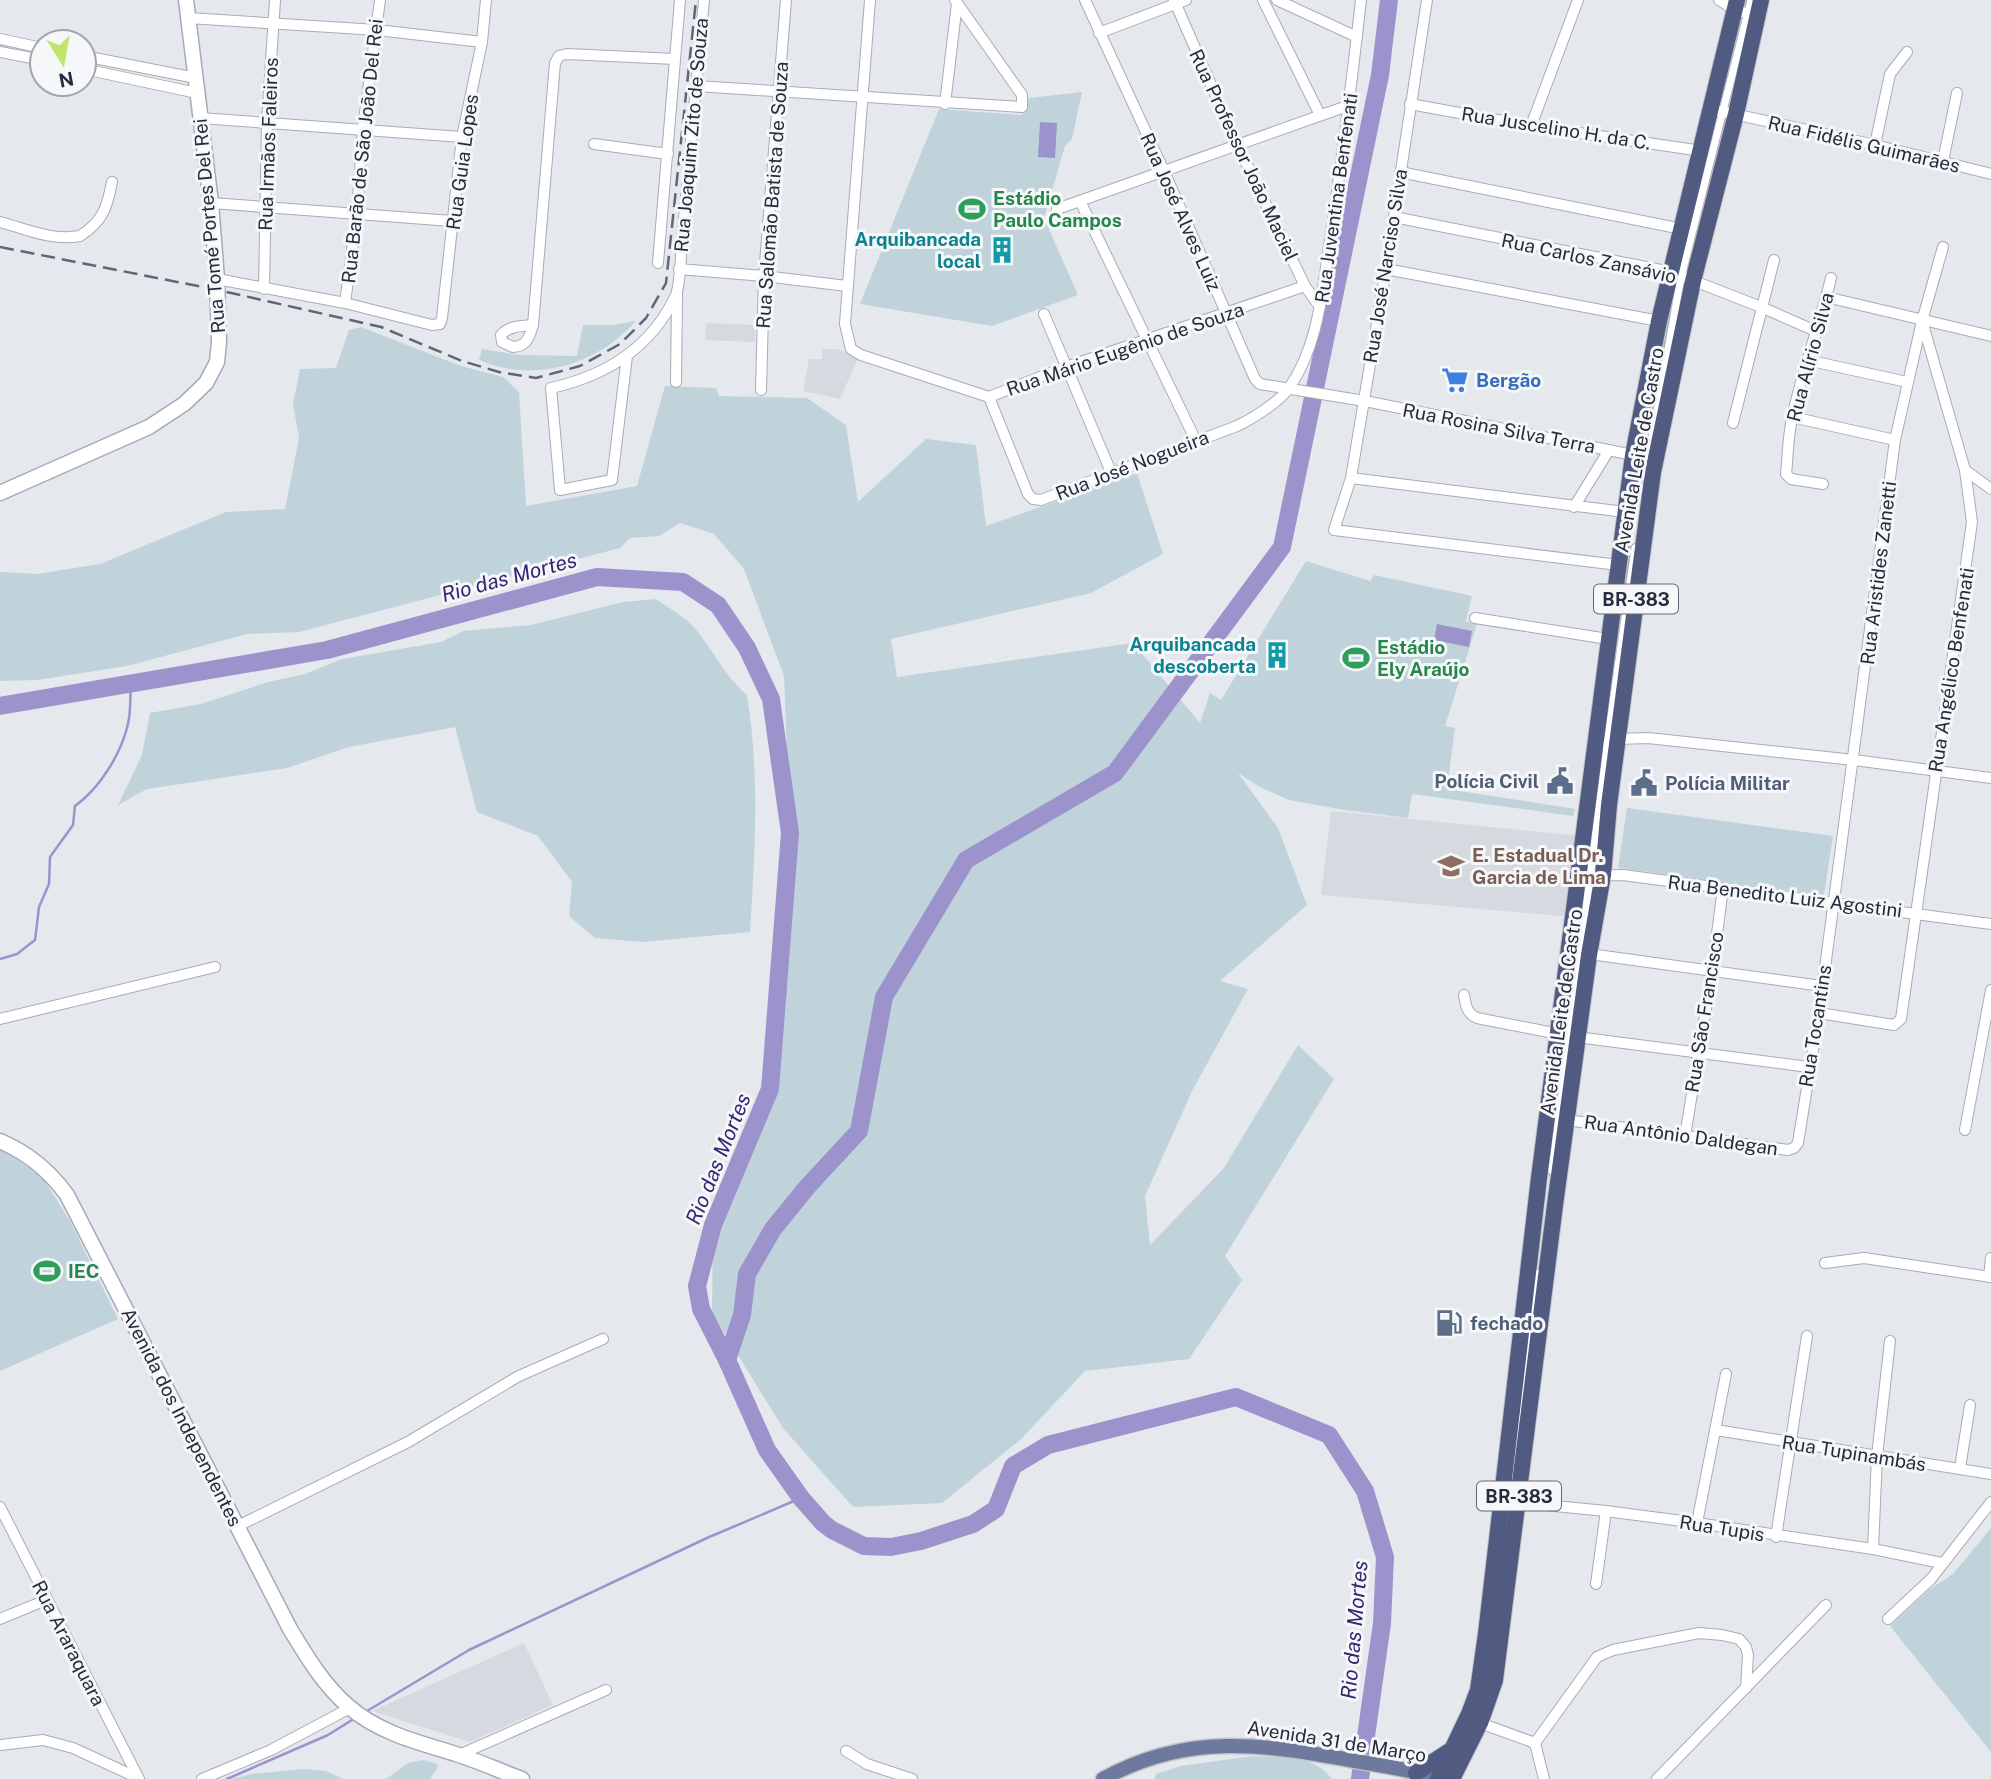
<svg xmlns="http://www.w3.org/2000/svg" width="1991" height="1779" viewBox="0 0 1991 1779" font-family="'Public Sans',sans-serif">
<style>
.built{fill:#d6dae0}
.green{fill:#c0d3db}
.water{fill:#9d93cc}
.lines{fill:none;stroke-linecap:round;stroke-linejoin:round}
.stream{stroke:#9d93cc;stroke-width:2.5}
.river{stroke:#9d93cc;stroke-width:18}
.pedestrian-casing{stroke:#a8acb5;stroke-width:10}
.minor-casing{stroke:#a8acb5;stroke-width:12}
.secondary-casing{stroke:#a4aab7;stroke-width:17}
.primary-casing{stroke:#c2c4c9;stroke-width:17}
.trunk-casing{stroke:#c2c4c9;stroke-width:18}
.pedestrian{stroke:#fff;stroke-width:7}
.minor{stroke:#fff;stroke-width:10}
.secondary{stroke:#fff;stroke-width:14}
.primary{stroke:#6e799e;stroke-width:14}
.trunk{stroke:#515b82;stroke-width:16}
.rail{stroke:#606678;stroke-width:2.5;stroke-dasharray:14 7;stroke-linecap:butt}
.labels{text-anchor:middle;dominant-baseline:central;stroke-width:6;stroke-linejoin:round;paint-order:stroke}
.shield{fill:#f5f7f9;stroke:#646875;stroke-width:2}
.shield-label{font-size:18px;font-weight:bold;fill:#262b3d}
.street-label{font-size:19px;fill:#262b3d;stroke:#f5f7f9}
.leisure-label{font-size:19px;font-weight:bold;fill:#27864d;stroke:#f5f7f9;text-anchor:start}
.culture-label{font-size:19px;font-weight:bold;fill:#0d838f;stroke:#f5f7f9;text-anchor:end}
.shop-label{font-size:19px;font-weight:bold;fill:#366cbe;stroke:#f5f7f9;text-anchor:start}
.service-label{font-size:19px;font-weight:bold;fill:#4e5e75;stroke:#f5f7f9;text-anchor:start}
.education-label{font-size:19px;font-weight:bold;fill:#785e54;stroke:#f5f7f9;text-anchor:start}
.water-label{font-size:21px;font-style:italic;fill:#352573;stroke:#f5f7f9}
</style>
<rect width="100%" height="100%" fill="#e5e8ed"/>
<!-- built -->
<g class="built">
<path d="M 706,323 L 755,325 L 755,342 L 705,340 Z"/>
<path d="M 822,349 L 837,349 L 858,358 L 840,399 L 803,391 L 809,359 L 822,359 Z"/>
<path d="M 1331,811 L 1581,836 L 1571,917 L 1321,895 Z"/>
<path d="M 524,1643 L 553,1705 L 470,1742 L 372,1711 Z"/>
</g>
<!-- green -->
<g class="green">
<path d="M 1082,92 L 1072,139 L 1065,146 L 1044,218 L 1078,295 L 992,326 L 860,304 L 939,109 L 1022,115 L 1029,98 Z"/>
<path d="M 636,321 C 597,365 534,384 479,360 L 482,349 L 519,355 L 577,356 L 583,325 L 612,325 Z"/>
<path d="M 361,327 L 461,366 L 503,377 L 519,392 L 526,506 L 637,486 L 665,386 L 716,388 L 719,396 L 807,398 L 846,425 L 858,502 L 926,439 L 976,445 L 986,526 L 1137,473 L 1163,554 L 1091,593 L 891,639 L 897,677 L 1133,643 L 1200,723 L 1210,693 L 1221,700 L 1306,561 L 1370,581 L 1374,575 L 1472,596 L 1466,621 L 1477,624 L 1445,726 L 1455,728 L 1447,789 L 1575,809 L 1573,816 L 1412,794 L 1408,818 L 1345,810 L 1289,800 L 1260,787 L 1238,773 L 1278,828 L 1307,905 L 1220,981 L 1248,989 L 1193,1089 L 1145,1196 L 1150,1245 L 1224,1168 L 1298,1045 L 1334,1079 L 1225,1256 L 1242,1280 L 1189,1359 L 1085,1371 L 1021,1439 L 942,1503 L 853,1507 L 783,1428 L 712,1313 L 713,1225 L 770,1089 L 790,833 L 784,676 L 744,569 L 714,534 L 680,523 L 659,536 L 630,538 L 620,548 L 299,632 L 247,634 L 127,666 L 37,680 L 0,681 L 0,572 L 37,574 L 100,564 L 226,512 L 285,509 L 299,438 L 293,404 L 300,369 L 336,368 L 349,330 Z"/>
<path d="M 656,599 C 667,607 682,615 692,625 C 712,647 724,676 747,695 C 760,774 755,853 750,932 L 643,942 L 595,938 L 569,916 L 572,882 L 538,836 L 477,812 L 455,727 L 349,747 L 287,768 L 147,789 L 118,805 L 142,755 L 150,713 L 201,704 L 268,682 L 305,674 L 342,659 L 441,642 L 463,631 L 531,625 L 623,602 Z"/>
<path d="M 1627,808 L 1833,836 L 1824,895 L 1618,868 Z"/>
<path d="M 0,1147 L 43,1178 L 71,1223 L 118,1319 L 0,1371 Z"/>
<path d="M 1991,1528 L 1991,1752 L 1890,1626 L 1930,1589 L 1953,1574 Z"/>
<path d="M 1253,1756 C 1281,1758 1314,1754 1332,1779 L 1155,1779 L 1156,1774 L 1181,1766 Z"/>
<path d="M 423,1760 L 437,1764 L 438,1767 L 430,1779 L 386,1779 L 408,1763 Z"/>
<path d="M 304,1769 L 326,1771 L 343,1779 L 232,1779 L 252,1774 Z"/>
</g>
<!-- water -->
<g class="water">
<path d="M 1040,122 L 1057,123 L 1055,158 L 1038,157 Z"/>
<path d="M 1437,624 L 1472,631 L 1469,647 L 1434,640 Z"/>
</g>
<g class="lines">
<!-- stream -->
<g class="stream">
<path d="M 0,959 L 17,954 L 35,940 L 39,907 L 49,884 L 50,857 L 73,825 L 75,806 C 100,788 121,754 128,724 C 131,711 130,697 131,685"/>
<path d="M 367,1711 L 469,1650 L 707,1538 L 801,1498"/>
<path d="M 227,1779 L 328,1735 L 352,1720"/>
</g>
<!-- river -->
<g class="river">
<path d="M 0,706 L 327,650 L 597,577 L 683,582 L 718,605 L 747,648 L 771,699 L 790,833 L 770,1089 L 713,1225 L 697,1286 L 701,1309 L 727,1360 L 767,1450 L 801,1498 L 823,1523 L 832,1530 L 864,1546 L 891,1547 L 921,1541 L 973,1524 L 996,1509 L 1013,1466 L 1048,1445 L 1236,1397 L 1329,1435 L 1365,1491 L 1385,1557 L 1382,1623 L 1360,1779"/>
<path d="M 727,1360 L 742,1315 L 747,1274 L 773,1229 L 808,1186 L 859,1131 L 884,997 L 966,860 L 1115,773 L 1282,547 L 1380,75 L 1389,0"/>
</g>
<defs>
<g id="pedestrian">
<path d="M 1646,471 L 1681,277 L 1751,0"/>
<path d="M 1552,1171 L 1610,724 L 1635,548"/>
<path d="M 1511,1484 L 1538,1273"/>
</g>
<g id="minor">
<path d="M 870,0 L 845,324 L 851,349 L 861,355 L 989,397 L 1066,367 L 1305,286"/>
<path d="M 1085,0 L 1164,171 L 1255,379 L 1260,384 L 1365,401 L 1633,455"/>
<path d="M 1174,0 L 1237,144 L 1305,286 L 1320,307"/>
<path d="M 1263,0 L 1320,115"/>
<path d="M 1277,0 L 1357,37"/>
<path d="M 1427,0 L 1386,269 L 1351,478 L 1334,530 L 1618,565"/>
<path d="M 1719,0 L 1735,10 L 1757,16"/>
<path d="M 188,18 L 377,30 L 482,42"/>
<path d="M 1099,33 L 1186,0"/>
<path d="M 0,39 L 42,48"/>
<path d="M 0,52 L 42,60"/>
<path d="M 84,56 L 196,78"/>
<path d="M 84,69 L 197,93"/>
<path d="M 696,86 L 1022,107 L 1022,95 L 955,0"/>
<path d="M 945,104 L 957,3"/>
<path d="M 1410,104 L 1531,126 L 1702,151"/>
<path d="M 1711,109 L 1875,145 L 1991,174"/>
<path d="M 200,118 L 462,137"/>
<path d="M 1531,126 L 1578,0"/>
<path d="M 594,144 L 668,154"/>
<path d="M 1875,145 L 1890,74 L 1907,52"/>
<path d="M 1943,161 L 1957,93"/>
<path d="M 1400,172 L 1682,229"/>
<path d="M 1080,201 L 1196,441"/>
<path d="M 211,203 L 452,221"/>
<path d="M 1057,209 L 1350,105"/>
<path d="M 1394,217 L 1671,272 L 1761,307 L 1818,332"/>
<path d="M 0,222 C 27,229 51,241 80,236 C 103,221 107,208 112,182"/>
<path d="M 658,263 L 680,0"/>
<path d="M 679,269 L 764,276 L 847,286"/>
<path d="M 1386,269 L 1659,321"/>
<path d="M 217,279 L 345,303 L 432,325 L 440,324 L 442,318 L 462,137 L 482,42 L 486,0"/>
<path d="M 264,289 L 267,122 L 275,0"/>
<path d="M 1826,297 L 1991,336"/>
<path d="M 345,303 L 357,213 L 363,128 L 380,0"/>
<path d="M 1044,314 L 1111,472"/>
<path d="M 533,325 C 521,326 509,326 501,335 L 502,342 L 513,347 C 527,346 529,338 533,325 L 555,63 L 559,56 L 567,54 L 675,59"/>
<path d="M 627,356 L 612,480 L 560,490 L 551,388 C 605,376 650,349 675,297 C 681,286 681,244 683,229 C 690,152 697,76 704,0"/>
<path d="M 1807,360 L 1907,382"/>
<path d="M 676,382 L 677,295"/>
<path d="M 761,390 L 764,276 L 786,0"/>
<path d="M 989,397 L 1028,494 L 1033,499 L 1041,500 L 1237,426 C 1252,419 1279,402 1289,388 C 1319,345 1322,290 1330,240 C 1342,160 1352,80 1361,0"/>
<path d="M 1792,417 L 1895,440"/>
<path d="M 1733,423 L 1774,260"/>
<path d="M 1965,470 L 1991,489"/>
<path d="M 1351,478 L 1625,512"/>
<path d="M 1823,484 L 1791,479 L 1786,474 C 1788,454 1788,433 1793,414 C 1803,368 1820,324 1831,278"/>
<path d="M 1574,507 L 1609,450"/>
<path d="M 1475,618 L 1608,639"/>
<path d="M 1594,747 L 1618,739 L 1648,738 L 1854,760 L 1991,778"/>
<path d="M 1578,876 L 1623,875 L 1991,924"/>
<path d="M 1568,951 L 1822,986"/>
<path d="M 1464,995 C 1466,1005 1466,1013 1477,1018 L 1569,1036 L 1809,1067"/>
<path d="M 1819,1013 L 1894,1025 L 1901,1019 L 1972,522 L 1965,470 L 1922,321"/>
<path d="M 0,1019 L 215,967"/>
<path d="M 1567,1120 L 1788,1150 L 1794,1148 L 1798,1143 L 1819,1013 L 1895,440 L 1922,321 L 1943,247"/>
<path d="M 1965,1130 L 1991,990"/>
<path d="M 1685,1136 L 1712,972 L 1723,888"/>
<path d="M 1825,1263 L 1864,1258 L 1991,1277"/>
<path d="M 1989,1277 L 1991,1258"/>
<path d="M 1716,1430 L 1991,1474"/>
<path d="M 1960,1468 L 1970,1405"/>
<path d="M 1514,1502 L 1606,1511 L 1697,1523 L 1873,1549 L 1942,1563"/>
<path d="M 0,1507 L 139,1779"/>
<path d="M 1697,1523 L 1726,1374"/>
<path d="M 238,1526 L 408,1442 L 519,1376 L 603,1339"/>
<path d="M 1776,1537 L 1807,1336"/>
<path d="M 1873,1549 L 1877,1456 L 1890,1341"/>
<path d="M 1596,1584 L 1606,1511"/>
<path d="M 0,1619 L 46,1600"/>
<path d="M 1888,1619 L 1931,1579 L 1991,1502"/>
<path d="M 1480,1723 L 1535,1743"/>
<path d="M 0,1745 L 43,1740 L 73,1748 L 138,1778"/>
<path d="M 846,1751 L 867,1764 L 912,1779"/>
<path d="M 459,1755 L 606,1690"/>
<path d="M 202,1779 L 271,1750 L 350,1708"/>
<path d="M 1544,1779 L 1535,1743 L 1597,1657 L 1613,1650 L 1699,1633 L 1722,1635 L 1739,1639 L 1746,1647 L 1748,1655 L 1746,1688"/>
<path d="M 1657,1779 L 1826,1605"/>
</g>
<g id="secondary">
<path d="M 0,493 L 149,427 L 184,404 L 206,383 L 217,362 L 219,342 L 217,279 L 211,203 L 186,0"/>
<path d="M 0,1141 C 28,1153 49,1170 67,1195 L 290,1629 C 307,1657 323,1684 348,1706 C 379,1733 417,1742 456,1754 C 478,1761 500,1771 522,1779"/>
</g>
<path id="primary" d="M 1103,1779 C 1188,1732 1263,1744 1355,1761 C 1385,1766 1415,1771 1445,1779"/>
<g id="trunk">
<path d="M 1416,1773 L 1448,1752"/>
<path d="M 1438,1779 L 1469,1714 L 1478,1690 L 1486,1634 L 1539,1178 L 1633,455 L 1659,321 L 1737,0"/>
<path d="M 1452,1779 L 1480,1723 L 1495,1680 L 1555,1205 L 1589,955 L 1603,875 L 1609,805 L 1653,472 L 1693,281 L 1736,114 L 1761,0"/>
</g>
</defs>
<!-- pedestrian casing -->
<use href="#pedestrian" class="pedestrian-casing"/>
<!-- minor casing -->
<use href="#minor" class="minor-casing"/>
<!-- secondary casing -->
<use href="#secondary" class="secondary-casing"/>
<!-- primary casing -->
<use href="#primary" class="primary-casing"/>
<!-- trunk casing -->
<use href="#trunk" class="trunk-casing"/>
<!-- pedestrian -->
<use href="#pedestrian" class="pedestrian"/>
<!-- minor -->
<use href="#minor" class="minor"/>
<!-- secondary -->
<use href="#secondary" class="secondary"/>
<!-- primary -->
<use href="#primary" class="primary"/>
<!-- trunk -->
<use href="#trunk" class="trunk"/>
<!-- rail -->
<path class="rail" d="M 0,247 L 218,290 L 381,327 L 462,361 L 499,372 L 536,378 L 580,366 L 620,344 L 646,318 L 666,283 L 696,0"/>
</g>
<!-- icons -->
<defs>
<symbol id="stadium-bare" viewBox="-9 -9 18 18"><path d="M0-5a6.5 5 0 1 0 0 10a6.5 5 0 1 0 0-10ZM-3.5-1.8h7v3.6h-7Z" fill="#2e9e5b" stroke="#f5f7f9" stroke-width="2.5" paint-order="stroke"/></symbol>
<symbol id="building-bare" viewBox="-9 -9 18 18"><path d="M-4-6H4V6H1V3H-1V6H-4ZM-2.5-4.3h1.7v1.8h-1.7ZM.8-4.3h1.7v1.8H.8ZM-2.5-1h1.7V.8h-1.7ZM.8-1h1.7V.8H.8Z" fill="#0f9aa8" stroke="#f5f7f9" stroke-width="2.5" paint-order="stroke"/></symbol>
<symbol id="supermarket-bare" viewBox="-9 -9 18 18"><path d="M-6-5.5h2.5l.6 2H6L4.5 2H-2.5L-4.4-4H-6ZM-1.5 3.2a1.3 1.3 0 1 0 .1 0ZM3 3.2a1.3 1.3 0 1 0 .1 0Z" fill="#3f7fe0" stroke="#f5f7f9" stroke-width="2.5" paint-order="stroke"/></symbol>
<symbol id="civic-bare" viewBox="-9 -9 18 18"><path d="M-.6-6.5H3V-4.5H.6V-3L4-1V1h2V6H-6V1h2V-1L-.6-3ZM-1.2 2.5V6h2.4V2.5Z" fill="#5c6f8a" stroke="#f5f7f9" stroke-width="2.5" paint-order="stroke"/></symbol>
<symbol id="school-bare" viewBox="-9 -9 18 18"><path d="M0-5L7-2L0 1L-7-2ZM-4 1L0 2.5L4 1V4Q0 6-4 4Z" fill="#8d6e63" stroke="#f5f7f9" stroke-width="2.5" paint-order="stroke"/></symbol>
<symbol id="fuel-bare" viewBox="-9 -9 18 18"><path d="M-5.5-6h7V0h2V4h1.3V-2.5L3-4.5l.8-.8L6-3V5H2.5V1h-1V6h-7ZM-4.2-4.7v3.2H.2V-4.7Z" fill="#5c6f8a" stroke="#f5f7f9" stroke-width="2.5" paint-order="stroke"/></symbol>
</defs>
<g fill-rule="evenodd">
<use href="#stadium-bare" x="953" y="190" width="38" height="38"/>
<use href="#building-bare" x="983" y="231" width="38" height="38"/>
<use href="#supermarket-bare" x="1436" y="361" width="38" height="38"/>
<use href="#building-bare" x="1258" y="636" width="38" height="38"/>
<use href="#stadium-bare" x="1337" y="639" width="38" height="38"/>
<use href="#civic-bare" x="1541" y="762" width="38" height="38"/>
<use href="#civic-bare" x="1625" y="764" width="38" height="38"/>
<use href="#school-bare" x="1432" y="847" width="38" height="38"/>
<use href="#stadium-bare" x="28" y="1252" width="38" height="38"/>
<use href="#fuel-bare" x="1430" y="1304" width="38" height="38"/>
</g>
<g class="labels">
<!-- shield labels -->
<g class="shield">
<rect x="1594" y="584.5" width="84" height="29" rx="5"/>
<rect x="1477" y="1481.5" width="84" height="29" rx="5"/>
</g>
<g class="shield-label">
<text x="1636" y="599">BR-383</text>
<text x="1519" y="1496">BR-383</text>
</g>
<!-- street labels -->
<g class="street-label">
<text transform="translate(1556 128) rotate(9)">Rua Juscelino H. da C.</text>
<text transform="translate(691 135) rotate(-85)">Rua Joaquim Zito de Souza</text>
<text transform="translate(268 144) rotate(-88)">Rua Irmãos Faleiros</text>
<text transform="translate(1864 144) rotate(13)">Rua Fidélis Guimarães</text>
<text transform="translate(362 151) rotate(-84)">Rua Barão de São João Del Rei</text>
<text transform="translate(1244 155) rotate(65)">Rua Professor João Maciel</text>
<text transform="translate(462 162) rotate(-82)">Rua Guia Lopes</text>
<text transform="translate(772 195) rotate(-86)">Rua Salomão Batista de Souza</text>
<text transform="translate(1336 198) rotate(-82)">Rua Juventina Benfenati</text>
<text transform="translate(1181 212) rotate(66)">Rua José Alves Luiz</text>
<text transform="translate(209 226) rotate(-95)">Rua Tomé Portes Del Rei</text>
<text transform="translate(1589 258) rotate(12)">Rua Carlos Zansávio</text>
<text transform="translate(1385 266) rotate(-81)">Rua José Narciso Silva</text>
<text transform="translate(1125 349) rotate(-19)">Rua Mário Eugênio de Souza</text>
<text transform="translate(1810 357) rotate(-75)">Rua Alírio Silva</text>
<text transform="translate(1499 428) rotate(11)">Rua Rosina Silva Terra</text>
<text transform="translate(1639 450) rotate(-80)">Avenida Leite de Castro</text>
<text transform="translate(1132 465) rotate(-21)">Rua José Nogueira</text>
<text transform="translate(1878 573) rotate(-83)">Rua Aristides Zanetti</text>
<text transform="translate(1951 670) rotate(-81)">Rua Angélico Benfenati</text>
<text transform="translate(1785 896) rotate(7)">Rua Benedito Luiz Agostini</text>
<text transform="translate(1561 1012) rotate(-82)">Avenida Leite de Castro</text>
<text transform="translate(1704 1012) rotate(-81)">Rua São Francisco</text>
<text transform="translate(1815 1026) rotate(-81)">Rua Tocantins</text>
<text transform="translate(1681 1135) rotate(8)">Rua Antônio Daldegan</text>
<text transform="translate(182 1417) rotate(63)">Avenida dos Independentes</text>
<text transform="translate(1854 1453) rotate(9)">Rua Tupinambás</text>
<text transform="translate(1722 1528) rotate(9)">Rua Tupis</text>
<text transform="translate(69 1643) rotate(63)">Rua Araraquara</text>
<text transform="translate(1337 1741) rotate(9)">Avenida 31 de Março</text>
</g>
<!-- leisure labels -->
<g class="leisure-label">
<text x="993" y="198">Estádio<tspan x="993" dy="22">Paulo Campos</tspan></text>
<text x="1377" y="647">Estádio<tspan x="1377" dy="22">Ely Araújo</tspan></text>
<text x="68" y="1271">IEC</text>
</g>
<!-- culture labels -->
<g class="culture-label">
<text x="981" y="239">Arquibancada<tspan x="981" dy="22">local</tspan></text>
<text x="1256" y="644">Arquibancada<tspan x="1256" dy="22">descoberta</tspan></text>
</g>
<!-- shop labels -->
<g class="shop-label">
<text x="1476" y="380">Bergão</text>
</g>
<!-- service labels -->
<g class="service-label">
<text x="1539" y="781" text-anchor="end">Polícia Civil</text>
<text x="1665" y="783">Polícia Militar</text>
<text x="1470" y="1323">fechado</text>
</g>
<!-- education labels -->
<g class="education-label">
<text x="1472" y="855">E. Estadual Dr.<tspan x="1472" dy="22">Garcia de Lima</tspan></text>
</g>
<!-- water labels -->
<g class="water-label">
<text transform="translate(509 577) rotate(-15)">Rio das Mortes</text>
<text transform="translate(718 1159) rotate(-68)">Rio das Mortes</text>
<text transform="translate(1354 1630) rotate(-85)">Rio das Mortes</text>
</g>
</g>
<!-- north arrow -->
<g transform="translate(63 63) rotate(169)"><circle r="33" fill="#f5f7f9" stroke="#a2a5ae" stroke-width="2"/>
<path d="M0-5L12 26L0 18L-12 26Z" fill="#c3e46b"/>
<text y="-10" font-size="19" font-weight="bold" text-anchor="middle" fill="#262b3d">N</text>
</g>
</svg>
